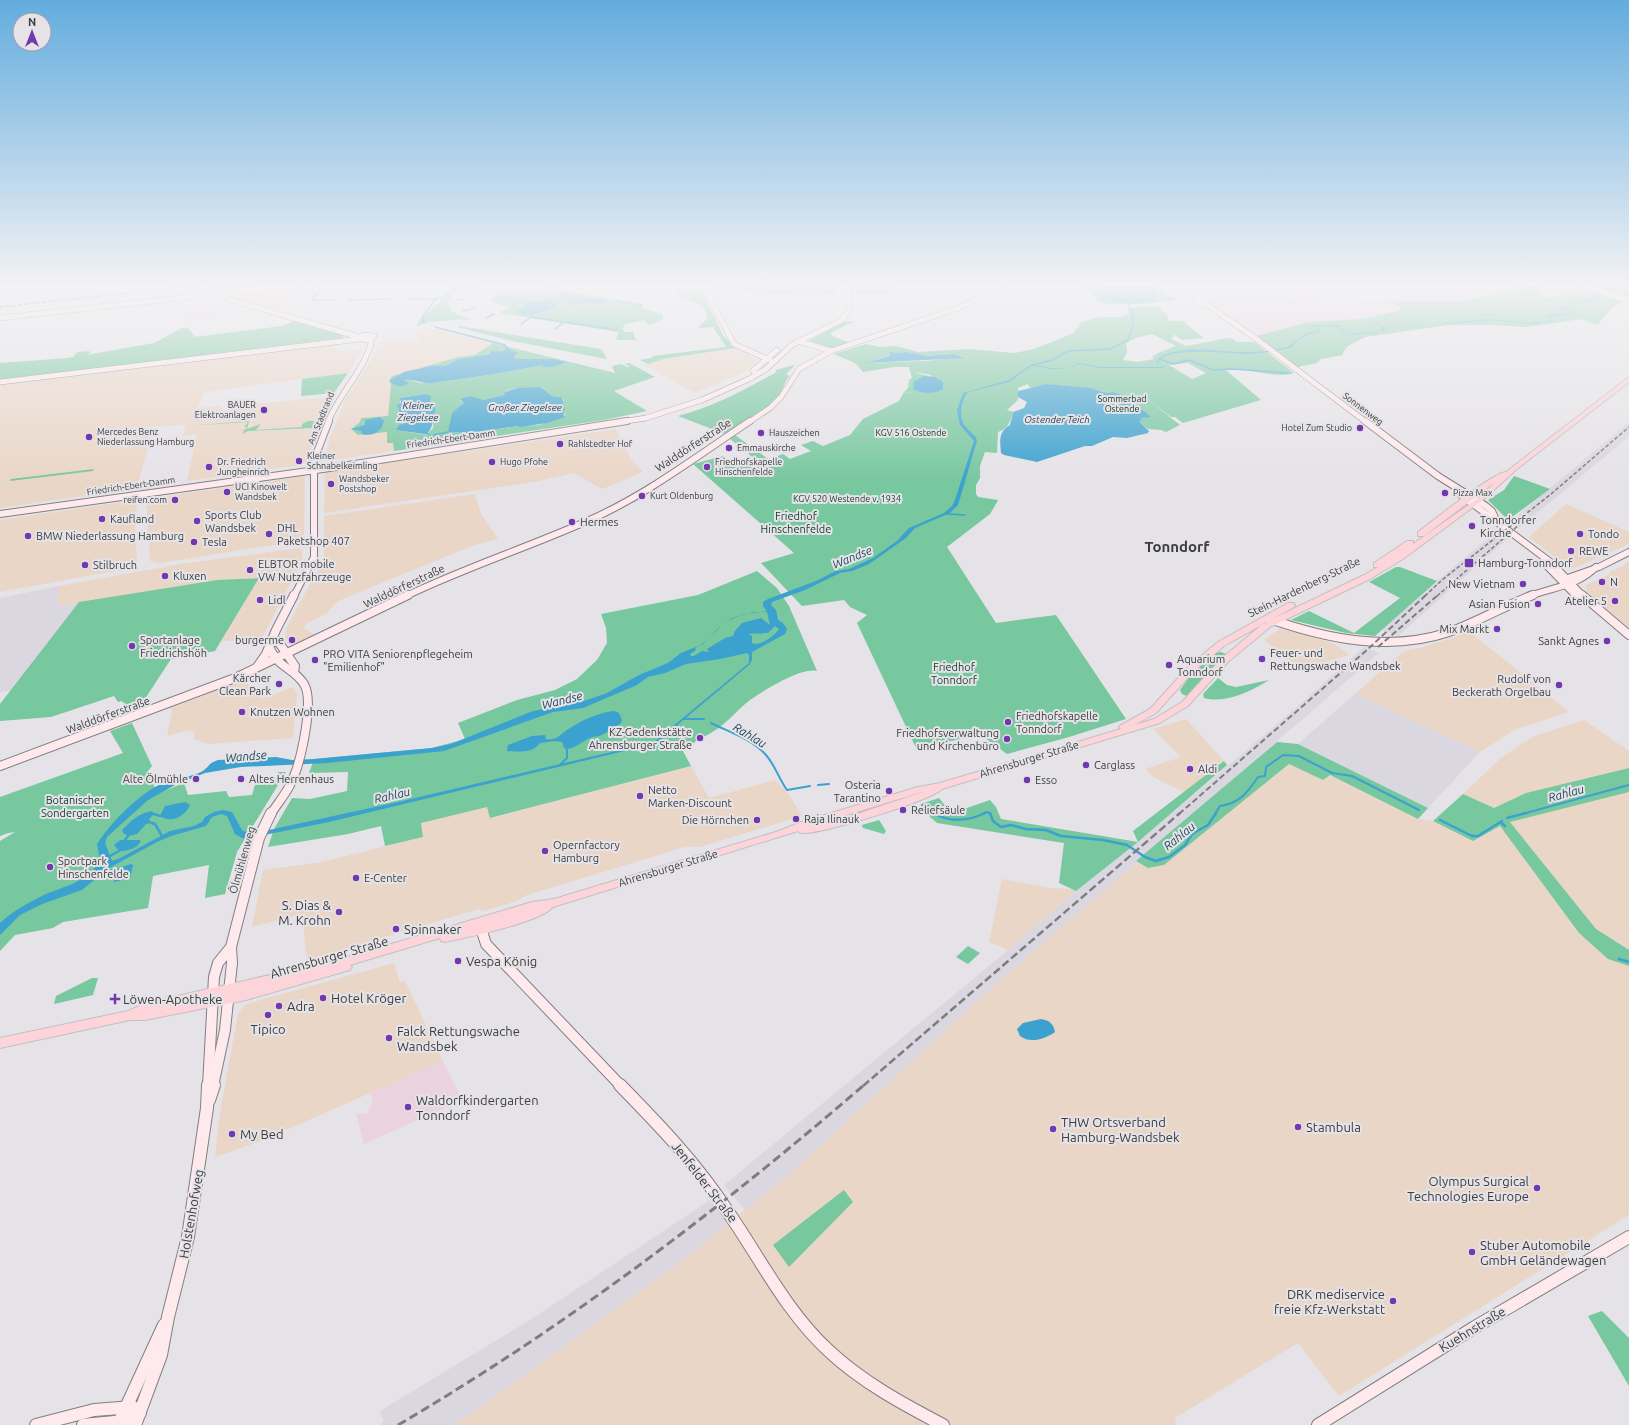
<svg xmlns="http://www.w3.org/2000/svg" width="1629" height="1425" viewBox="0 0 1629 1425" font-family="Ubuntu,sans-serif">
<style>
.commercial{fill:#ead6c7}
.built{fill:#dbd7e1}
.education{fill:#ebd3dd}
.green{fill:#77c79f;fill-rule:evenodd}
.forest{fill:#6ccb9d}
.water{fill:#3ba1ce;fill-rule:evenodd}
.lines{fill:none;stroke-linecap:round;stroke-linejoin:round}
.stream-far2{stroke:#3ba1ce;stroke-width:1.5}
.stream-far1{stroke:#3ba1ce;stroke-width:2}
.stream{stroke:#3ba1ce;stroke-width:2.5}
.secondary-far4-casing{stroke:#807f82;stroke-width:6}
.secondary-far3-casing{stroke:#807f82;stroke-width:8}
.secondary-far2-casing{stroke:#807f82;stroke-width:10}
.secondary-far1-casing{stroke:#807f82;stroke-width:12}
.secondary-casing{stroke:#807f82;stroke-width:14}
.primary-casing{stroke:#c1c1c1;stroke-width:2}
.secondary-far4{stroke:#feeaec;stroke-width:5}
.secondary-far3{stroke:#feeaec;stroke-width:6}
.secondary-far2{stroke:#feeaec;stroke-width:8}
.secondary-far1{stroke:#feeaec;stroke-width:10}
.secondary{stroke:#feeaec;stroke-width:12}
.primary{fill:#fcd4d9;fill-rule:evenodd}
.rail-far3{stroke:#7d7c7e;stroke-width:1.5;stroke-dasharray:4 2;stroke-linecap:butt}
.rail-far2{stroke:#7d7c7e;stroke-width:2;stroke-dasharray:6 3;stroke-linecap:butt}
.rail-far1{stroke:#7d7c7e;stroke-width:2.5;stroke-dasharray:8 3.5;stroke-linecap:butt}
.rail{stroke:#7d7c7e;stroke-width:3;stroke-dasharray:9 4.5;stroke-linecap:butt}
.poi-dot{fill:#7338ad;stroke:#e5e3e7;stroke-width:1.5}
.labels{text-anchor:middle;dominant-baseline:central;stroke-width:4;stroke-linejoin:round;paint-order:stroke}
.far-park-label{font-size:9px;fill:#113b28;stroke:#e5e3e7}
.far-poi-label{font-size:9px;fill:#3d3d3e;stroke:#e5e3e7;text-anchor:start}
.far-street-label{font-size:9px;fill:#3d3d3e;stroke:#e5e3e7}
.far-water-label{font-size:10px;font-style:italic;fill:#204a5e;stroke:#e5e3e7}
.street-label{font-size:11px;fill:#3d3d3e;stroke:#e5e3e7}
.poi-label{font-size:11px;fill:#3d3d3e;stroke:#e5e3e7;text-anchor:start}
.park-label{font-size:11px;fill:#113b28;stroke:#e5e3e7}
.water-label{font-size:12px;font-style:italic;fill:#204a5e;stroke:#e5e3e7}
.near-poi-label{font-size:13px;fill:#3d3d3e;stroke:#e5e3e7;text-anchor:start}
.near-street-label{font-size:13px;fill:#3d3d3e;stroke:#e5e3e7}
.district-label{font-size:15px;font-weight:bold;fill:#3d3d3e;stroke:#e5e3e7}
</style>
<rect width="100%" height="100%" fill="#e5e3e7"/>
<!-- commercial -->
<g class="commercial">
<path d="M 237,282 L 312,282 L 219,292 L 215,290 L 212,285 Z"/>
<path d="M 298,286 L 277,310 L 226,296 L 232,293 Z"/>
<path d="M 430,328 L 493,343 L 475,355 L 400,373 L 390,381 L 391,384 L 388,416 L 361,418 L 360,422 L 352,427 L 358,435 L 387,432 L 388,443 L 393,443 L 394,451 L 324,461 L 329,441 L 345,400 L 371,360 L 380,342 L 419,341 L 416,332 Z"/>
<path d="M 335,343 L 337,352 L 363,349 L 348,373 L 205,392 L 197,408 L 220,406 L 222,409 L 228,409 L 252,404 L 332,397 L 306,462 L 301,465 L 187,481 L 197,434 L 183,436 L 186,425 L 130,428 L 129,431 L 147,430 L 152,432 L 137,488 L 0,508 L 0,384 Z"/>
<path d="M 735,348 L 760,362 L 741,374 L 695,393 L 644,365 L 663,359 Z"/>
<path d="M 616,429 L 631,459 L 643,472 L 602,489 L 574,473 L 533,482 L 324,513 L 325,472 Z"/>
<path d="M 305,476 L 304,537 L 299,541 L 160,563 L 150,561 L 146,499 Z"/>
<path d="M 475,494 L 481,514 L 498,539 L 474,545 L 338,601 L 326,614 L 306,624 L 304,628 L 315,635 L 292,646 L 285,641 L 286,629 L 324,558 L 324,516 Z"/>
<path d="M 137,500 L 135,525 L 137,563 L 131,568 L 0,592 L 0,520 Z"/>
<path d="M 1566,504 L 1629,532 L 1629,544 L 1572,569 L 1569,568 L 1529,537 Z"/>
<path d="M 300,548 L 302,549 L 302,558 L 299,567 L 261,640 L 222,641 L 259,578 L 217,580 L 57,606 L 59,586 L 181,564 Z"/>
<path d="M 1629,561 L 1629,628 L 1587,593 L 1586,585 L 1610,574 L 1609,572 L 1625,565 L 1624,564 Z"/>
<path d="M 1281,628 L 1335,644 L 1349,655 L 1301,669 L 1264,640 Z"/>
<path d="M 1470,632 L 1569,712 L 1516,729 L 1480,752 L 1355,694 L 1404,651 L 1421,648 Z"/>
<path d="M 245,680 L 261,699 L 293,687 L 297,693 L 293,738 L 208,744 L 194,739 L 195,732 L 189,730 L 167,736 L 172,711 L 170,708 Z"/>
<path d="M 1186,719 L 1224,761 L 1184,792 L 1155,778 L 1145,769 L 1181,757 L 1153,729 Z"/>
<path d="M 1584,720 L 1629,751 L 1629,768 L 1526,793 L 1494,808 L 1463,794 L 1501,758 L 1534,736 Z"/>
<path d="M 1289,764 L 1323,780 L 1329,775 L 1418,819 L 1433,821 L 1473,841 L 1500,826 L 1579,933 L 1608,959 L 1629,966 L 1629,1215 L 1339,1396 L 1298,1343 L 1175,1418 L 1176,1425 L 452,1425 L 473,1412 L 683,1260 L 792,1172 L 988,991 L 1136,861 L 1148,868 L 1164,865 Z"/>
<path d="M 691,766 L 709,798 L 775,780 L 788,793 L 802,816 L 700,847 L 684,847 L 649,858 L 527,895 L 514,902 L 484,911 L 479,909 L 307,960 L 302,914 L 252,927 L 263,870 L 322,862 L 423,837 L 421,823 L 487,806 L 491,818 Z"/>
<path d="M 1629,792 L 1629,950 L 1596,929 L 1510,822 Z"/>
<path d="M 1002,879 L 1051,888 L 1078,889 L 1008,950 L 989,942 Z"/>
<path d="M 394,963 L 400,982 L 405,981 L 443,1061 L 261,1141 L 215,1157 L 220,1113 L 238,1013 L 246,1004 Z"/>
</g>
<!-- built -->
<g class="built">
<path d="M 1629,422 L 1629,436 L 1625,440 L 1519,528 L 1510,522 Z"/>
<path d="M 1498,531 L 1508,538 L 1398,636 L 1382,630 L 1452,568 Z"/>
<path d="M 59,586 L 57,606 L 79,602 L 12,690 L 0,692 L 0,598 Z"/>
<path d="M 1364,647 L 1379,653 L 988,991 L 792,1172 L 745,1210 L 724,1185 L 1008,950 L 1078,889 L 1138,842 L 1304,701 Z"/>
<path d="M 1355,694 L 1480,752 L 1428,808 L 1298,744 Z"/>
<path d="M 710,1200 L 729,1223 L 683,1260 L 473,1412 L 452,1425 L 379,1425 L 384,1422 L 380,1411 L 533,1318 Z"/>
</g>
<!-- education -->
<g class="education">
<path d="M 1295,289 L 1314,290 L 1321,304 L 1391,301 L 1403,310 L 1363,319 L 1309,322 L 1256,336 L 1213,305 L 1216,293 L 1297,298 Z"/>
<path d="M 185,310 L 220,310 L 212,318 L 184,322 Z"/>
<path d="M 443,1061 L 462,1100 L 364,1144 L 356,1113 L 367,1114 L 373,1101 L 370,1093 Z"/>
</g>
<!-- green -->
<g class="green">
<path d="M 455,282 L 478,282 L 456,292 L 448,301 C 448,313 462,317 471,319 L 428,322 L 417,326 L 420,319 L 440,302 Z"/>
<path d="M 552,282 L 559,283 L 559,290 L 643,304 L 642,308 L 662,314 L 663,319 L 649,325 L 644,320 L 625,324 L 622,329 L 626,332 L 634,332 L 634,336 L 637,340 L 616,340 L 618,332 L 500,313 L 509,307 L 492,302 L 492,298 C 505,284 533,293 550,291 L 546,283 ZM 564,292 L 585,298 L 607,298 L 616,302 L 608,301 L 593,305 L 586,303 L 573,305 L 560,295 ZM 550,299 L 558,306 C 545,313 528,319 515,311 L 522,309 L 532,300 Z"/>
<path d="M 713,282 C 728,282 741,287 754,288 C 762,288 768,283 775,282 C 794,280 815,282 834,282 L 835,293 L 827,295 L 798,295 L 718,290 Z"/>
<path d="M 849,282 L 897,282 L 887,292 L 889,294 L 851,293 Z"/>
<path d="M 1078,282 L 1098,282 L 1098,287 L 1096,290 L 1103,300 L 1131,303 L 1157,293 L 1149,282 L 1158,282 L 1162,291 L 1178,300 L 1147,304 L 1105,304 L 1098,302 L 1088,289 Z"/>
<path d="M 1507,282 L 1538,287 L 1542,293 L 1549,298 L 1584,288 L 1625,300 L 1611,309 L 1598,324 L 1594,324 L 1581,319 L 1528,327 L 1494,325 L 1449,325 L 1365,337 L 1348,346 L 1343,352 L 1343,355 L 1321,359 L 1317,363 L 1297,367 L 1256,336 L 1309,322 L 1363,319 L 1402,310 L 1391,301 L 1460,301 L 1516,290 Z"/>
<path d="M 1574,282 L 1626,282 L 1629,283 L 1629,299 Z"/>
<path d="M 683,289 L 702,292 L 723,335 L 735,348 L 663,359 L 648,364 L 640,360 L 651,358 L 653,356 L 726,347 L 713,327 L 698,328 L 707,319 L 706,311 C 698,300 685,302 676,293 Z"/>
<path d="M 1158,306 L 1168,316 L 1169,321 L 1185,321 L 1185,323 L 1204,338 L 1182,340 L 1169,331 L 1174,335 L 1171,339 L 1186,346 L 1228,338 L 1234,339 L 1237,342 L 1254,342 L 1294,373 C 1273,380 1248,366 1226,370 L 1261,400 L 1183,423 L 1175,417 L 1171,417 L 1141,394 L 1180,425 L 1166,432 L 1161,430 L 1148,429 L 1106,392 L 1098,390 L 1047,384 L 1035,389 L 1029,387 L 1028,384 L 1018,388 L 1018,400 L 1007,410 L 1013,412 C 1010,422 1008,429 998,432 L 997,453 L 985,452 L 980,466 L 980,478 L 976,485 L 976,494 L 978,497 L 998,500 L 997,502 L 990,514 L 947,547 L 996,623 L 1056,615 L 1126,719 L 1069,737 L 1007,754 L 981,735 L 916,748 L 857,623 L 867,615 L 850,607 L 844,600 L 802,606 L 761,563 L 794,553 L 693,464 L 723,456 L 729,462 L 746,458 L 750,461 L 756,460 L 729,438 L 735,435 L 768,459 L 783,454 L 790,459 L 811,451 L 801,445 L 813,441 L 823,446 L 850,435 L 863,419 L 899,401 L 904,392 L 924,394 L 941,392 L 931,375 L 911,371 L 909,367 L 894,367 L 863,372 L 855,363 L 834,354 L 866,344 L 880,347 L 896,346 L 918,352 L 968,349 L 1015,353 L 1034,349 L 1074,333 L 1081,322 L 1100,317 L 1120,317 L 1130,313 L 1126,308 ZM 1152,334 L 1176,346 L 1158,353 L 1152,357 L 1154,359 L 1137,362 L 1123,360 L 1127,352 L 1126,343 L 1136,338 ZM 903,351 L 927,356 L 954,354 L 964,357 L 925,361 L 867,363 L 890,356 L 889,352 L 904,353 ZM 1188,363 L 1206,373 L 1192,379 L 1169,365 Z"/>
<path d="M 297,320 L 343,335 L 343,338 L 0,381 L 0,363 L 68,358 L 74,357 L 74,355 L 78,352 L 89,351 L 90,353 L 87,355 L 154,343 L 182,328 L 188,328 L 195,337 L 282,326 Z"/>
<path d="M 845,321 L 855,322 L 848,324 L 831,333 L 832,336 L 850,343 L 830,348 L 809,341 Z"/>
<path d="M 459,326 L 601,349 L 607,359 L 507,340 L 457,327 Z"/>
<path d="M 493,343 L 615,373 L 612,366 L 621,364 L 627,367 L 630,366 L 625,364 L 629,363 L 655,377 L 614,391 L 647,411 L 604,420 L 394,451 L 393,443 L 387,443 L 387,432 L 358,435 L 351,429 L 360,422 L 361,418 L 388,416 L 391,384 L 389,381 L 392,376 L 459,357 L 475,355 ZM 507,349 L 518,353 L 514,356 L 514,358 L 510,356 L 500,359 L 525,360 L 521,360 L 519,363 C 528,369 539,364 548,361 L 536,363 L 532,362 L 543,361 L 535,359 L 558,360 L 566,362 L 565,364 L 546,367 L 544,365 C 508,372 470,378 432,383 L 420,383 L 407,379 L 391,382 L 390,380 L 404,372 L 430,366 L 445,366 L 458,359 L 487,354 L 493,351 L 499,351 ZM 516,388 L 540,388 L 552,396 L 561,397 L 564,402 L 562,405 L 563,413 L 566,416 L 539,425 L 518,426 L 472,433 L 448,432 L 455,412 L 464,403 L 460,400 L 483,400 L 504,395 L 506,391 ZM 425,394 L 436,410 L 434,415 L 433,428 L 427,435 L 396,430 L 410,423 L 403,421 L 398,413 L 400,413 L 400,398 Z"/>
<path d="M 795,365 L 786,374 L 790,376 C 784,381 784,389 779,395 C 765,412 743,423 725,434 L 678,416 C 713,407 745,389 777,372 L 775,370 Z"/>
<path d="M 348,373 L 334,393 L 301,396 L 302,379 Z"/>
<path d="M 249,421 L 247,429 L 261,424 L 256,430 L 302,427 L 302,424 L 308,421 L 322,421 L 315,437 L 311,437 L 315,435 L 316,429 L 312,428 L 248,431 L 243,434 L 244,431 L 240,431 L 245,430 L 247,427 L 243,426 L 246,425 L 248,422 L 186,426 Z"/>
<path d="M 94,469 L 93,471 L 10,481 L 11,479 Z"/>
<path d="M 1514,476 L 1550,489 L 1508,520 L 1488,500 L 1504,490 Z"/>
<path d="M 1396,567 L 1400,567 L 1437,581 L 1375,636 L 1346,633 L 1291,620 L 1309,611 L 1354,633 L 1400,598 L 1369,582 Z"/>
<path d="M 757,571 L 777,588 L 789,606 L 817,671 C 801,667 763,691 750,700 C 738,709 729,721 717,729 C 706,737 693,741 683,751 L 691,766 L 490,818 L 487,807 L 421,823 L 423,837 L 385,846 L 381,826 L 348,834 L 268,847 L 274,829 L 292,798 L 310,799 L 347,791 L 348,772 L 309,773 L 314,759 L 432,748 L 465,739 L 458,723 L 517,700 L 555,690 L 577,679 L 597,660 L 607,643 L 606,628 L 601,614 L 698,595 Z"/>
<path d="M 259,578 L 215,651 L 171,659 L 141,705 L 138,702 L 126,706 L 122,701 L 118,702 L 114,696 L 51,717 L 0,721 L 0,704 L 79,602 L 217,580 Z"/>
<path d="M 1221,652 L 1226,654 L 1189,697 L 1182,694 L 1180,690 C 1190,677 1203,654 1221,652 Z"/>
<path d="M 1218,678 L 1227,685 L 1236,687 L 1269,680 C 1251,691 1226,704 1204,698 L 1203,694 Z"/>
<path d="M 132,723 L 151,764 L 152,766 L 148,771 L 154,786 L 161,792 L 184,783 L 188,795 L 226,791 L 229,797 L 252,795 L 255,785 L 270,783 L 271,780 L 276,779 L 278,772 L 286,772 L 237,852 L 225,894 L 205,898 L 209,865 L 153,876 L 148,908 L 63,922 L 53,928 L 15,935 L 0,951 L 0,841 L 15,832 L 8,833 L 0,836 L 0,797 L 123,753 L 110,731 ZM 120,840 L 140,840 L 141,841 C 139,846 123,854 118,850 C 117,848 116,846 115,845 Z"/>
<path d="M 1277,742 L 1298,744 L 1428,808 L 1418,819 L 1330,775 L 1323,780 L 1289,764 L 1164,865 L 1148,868 L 1136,861 Z"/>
<path d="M 1224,761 L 1227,765 L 1138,842 L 1076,891 L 1059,883 L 1064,843 L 937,823 L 930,817 L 921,804 L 939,798 L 947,808 L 958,811 L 990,800 L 996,807 L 1001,819 L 1138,842 L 1133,831 Z"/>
<path d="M 1629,768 L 1629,792 L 1510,822 L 1596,929 L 1629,950 L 1629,966 L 1608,959 L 1579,933 L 1500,826 L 1473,841 L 1433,821 L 1463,794 L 1494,808 L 1526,793 Z"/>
<path d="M 879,820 L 886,831 L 884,834 L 863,828 L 862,825 Z"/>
<path d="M 968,946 L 980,953 L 968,964 L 956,957 Z"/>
<path d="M 92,978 L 98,978 L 93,995 L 54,1004 L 56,996 Z"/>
<path d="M 844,1190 L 853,1202 L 789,1267 L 773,1245 Z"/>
<path d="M 1602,1311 L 1629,1338 L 1629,1386 L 1588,1316 Z"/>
</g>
<!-- forest -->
<path class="forest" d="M 909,367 C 916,377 934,374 944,381 L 945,389 C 935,398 917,393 904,392 L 908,388 L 909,380 L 912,378 Z"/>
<!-- water -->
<g class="water">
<path d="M 724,282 L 775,282 L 774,285 C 758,291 743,286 729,286 L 730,285 Z"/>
<path d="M 1098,282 L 1149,282 L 1157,293 L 1157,296 C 1143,308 1119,302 1103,300 L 1096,290 L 1098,287 Z"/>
<path d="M 1626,282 L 1629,283 L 1617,286 L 1612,291 L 1597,298 L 1561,308 L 1572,311 L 1571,314 C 1564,317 1556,314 1549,318 L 1553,320 L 1550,322 L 1531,324 L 1491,320 L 1413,327 L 1378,321 L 1377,323 L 1382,326 L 1385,331 L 1354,335 L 1345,334 L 1339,327 L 1317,326 L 1315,327 L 1321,331 C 1312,332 1295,339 1291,348 C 1277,351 1263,353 1249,354 C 1232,354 1164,345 1158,363 L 1165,367 L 1160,368 L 1100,368 L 1079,364 L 1069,368 L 1051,369 L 1033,365 L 1009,382 L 968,392 C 961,401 958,417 965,426 C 969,432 976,434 977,441 L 958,505 L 950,513 L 915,528 L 906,538 L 869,564 L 852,571 L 840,573 L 805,590 L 772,602 L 771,605 L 776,610 L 778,620 L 783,623 L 787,629 L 785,634 L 752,652 L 752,660 L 749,665 L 663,737 L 662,742 L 329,822 L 244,839 L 235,834 L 227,816 L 221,814 L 212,817 L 206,826 L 171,836 L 157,842 L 109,868 L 82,890 L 42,904 L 20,915 L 0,935 L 0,923 C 14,910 28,903 44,895 C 65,886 88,882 100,860 L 97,844 C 110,823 147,785 172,780 C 178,779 198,775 204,770 C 211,765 207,764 218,760 L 276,757 L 292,760 L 314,759 L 432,748 L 451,744 L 533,711 L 587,700 L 607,693 L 639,675 L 668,663 L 681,653 L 703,644 L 717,629 L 732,618 L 744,614 L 767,611 L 763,606 L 763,602 L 768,599 L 816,581 L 836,571 L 849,569 L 873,558 L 897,541 L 909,528 L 944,513 L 952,506 L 955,500 L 974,441 L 960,425 L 957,410 L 963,393 L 1009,380 L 1032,364 L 1050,368 L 1068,368 L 1079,363 L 1100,367 L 1161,367 L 1163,366 L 1156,363 L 1159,358 C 1180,344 1218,352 1242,352 C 1257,352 1273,351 1288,347 C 1294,342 1307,330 1318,331 L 1313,327 L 1314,325 L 1339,325 L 1346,334 L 1382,331 L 1381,327 L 1375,323 L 1377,321 L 1411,327 L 1489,319 L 1529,323 L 1548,321 L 1550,320 L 1547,316 L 1558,313 L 1569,314 L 1569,311 L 1559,310 L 1559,308 C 1574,303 1589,300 1604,293 C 1612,290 1616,285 1626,282 ZM 754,612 L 767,612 L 770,625 L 761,618 L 742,623 L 735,631 L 733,636 L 725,638 L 707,649 L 709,652 L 702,651 L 694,656 L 691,656 L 690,654 L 696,650 L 695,648 C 704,644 709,637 717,630 C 727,619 740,615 754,612 ZM 775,626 L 779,629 C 774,636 760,647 752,643 L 752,636 L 748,634 L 768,633 ZM 747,653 L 749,655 L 749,663 L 654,742 L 398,802 L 250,834 L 242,830 L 232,812 L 223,810 L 214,812 L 205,817 L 202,822 L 194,826 L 170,831 L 120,858 L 112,861 L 105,843 L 107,837 L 148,800 L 175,785 L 205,773 L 241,767 L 327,763 L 444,751 L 553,712 L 583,708 L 637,685 L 648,677 L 665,673 L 686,664 L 720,659 Z"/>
<path d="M 569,292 L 578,296 L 586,295 L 585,298 L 600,297 L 616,302 L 608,301 L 593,305 L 586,303 L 573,305 L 562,299 L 560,295 L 562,293 Z"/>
<path d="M 550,299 L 558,306 C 545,312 527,320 515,311 L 522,309 L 527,302 Z"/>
<path d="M 507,348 L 519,353 L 514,356 L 515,359 L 554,359 L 567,362 C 563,365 549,368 542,367 L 544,365 C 508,372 470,378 432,383 C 422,384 410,378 404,380 L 409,383 C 404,387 396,387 390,382 L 390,380 L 404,372 L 430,366 L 445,366 L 458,359 L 489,354 L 491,351 L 502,351 Z"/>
<path d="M 903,351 L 927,356 L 954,354 L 965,358 L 866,363 L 890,356 L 889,352 L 903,353 Z"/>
<path d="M 924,376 L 935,377 L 943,382 L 943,389 C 935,394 922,394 913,389 L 914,381 Z"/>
<path d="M 1047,384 L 1090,388 L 1108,393 L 1113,392 L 1126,397 L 1151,417 L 1140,418 L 1142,420 L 1139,421 L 1149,431 L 1148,433 L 1127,438 L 1113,437 L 1092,446 L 1085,446 L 1037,462 L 1004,455 L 1001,453 C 1000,441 998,432 1010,425 L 1013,412 L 1024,408 L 1027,402 L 1018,397 L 1018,391 Z"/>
<path d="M 540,387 L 552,396 L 561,397 L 564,403 L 562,405 L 565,408 L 563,413 L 565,417 L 547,423 L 520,427 L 517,426 L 472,433 L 448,432 L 452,413 L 464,403 L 460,399 L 470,396 L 483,400 L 504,395 L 505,392 L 517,388 Z"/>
<path d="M 425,394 L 431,396 L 430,403 L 436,405 L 434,407 L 436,410 C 432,418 434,426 428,433 L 431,435 L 396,430 L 399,425 L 410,422 L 403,421 L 400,415 L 397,414 L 400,412 L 397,405 L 401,403 L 400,398 Z"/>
<path d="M 380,417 L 384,421 C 382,432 372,437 362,434 L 361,431 L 351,429 L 365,425 L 365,420 Z"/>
<path d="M 614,711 L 619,713 L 622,720 L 621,723 C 615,727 607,733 599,736 C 596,737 593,736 590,738 C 582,741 573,751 564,748 L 562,742 L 555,741 L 540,743 C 534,753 518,752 507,751 L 508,745 L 532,736 L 545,735 L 546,739 C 558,741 561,733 570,728 C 583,720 600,712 614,711 Z"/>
<path d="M 185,802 L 190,805 C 185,816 172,824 160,816 L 165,806 Z"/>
<path d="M 152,811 L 154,814 L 149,819 L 152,823 L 146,824 L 137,834 L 128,836 L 123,833 L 122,830 C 131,821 139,813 152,811 Z"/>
<path d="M 120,840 L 140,840 L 141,841 C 138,848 126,852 119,851 L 114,845 Z"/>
<path d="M 131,864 L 133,865 L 130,878 L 114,882 L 115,871 L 113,870 Z"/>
<path d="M 1041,1019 C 1050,1021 1053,1023 1055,1032 C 1045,1039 1030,1044 1020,1036 L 1017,1029 L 1023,1023 Z"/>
</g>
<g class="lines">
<!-- stream-far2 -->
<g class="stream-far2">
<path d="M 503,282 L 504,284"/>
<path d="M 318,284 L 319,291 L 311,300 L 337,300"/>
<path d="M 472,288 L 482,290"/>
<path d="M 496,298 L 513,297 L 518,302 L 524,303"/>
<path d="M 406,299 L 436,299 L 422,317 L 424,323"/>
<path d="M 436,299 L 442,297 L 460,282"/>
<path d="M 348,300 L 393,299"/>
<path d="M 457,300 L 465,299"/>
<path d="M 520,301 L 529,295"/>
<path d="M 616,302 L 642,305"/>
<path d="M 463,311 L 475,308"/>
<path d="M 531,315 L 531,317 L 617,330"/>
<path d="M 486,318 L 494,314"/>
<path d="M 521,324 L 531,317"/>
<path d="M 435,327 L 505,345 L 507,348"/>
<path d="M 555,329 L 563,323"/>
<path d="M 1159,359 L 1174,364 L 1189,360 L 1213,370 L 1232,369 L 1288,373"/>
<path d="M 1033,365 L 1052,360 L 1068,351 L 1110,349 L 1127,341 C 1134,327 1136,317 1128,303"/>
<path d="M 434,435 L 448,432"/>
<path d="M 947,514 L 965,515"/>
</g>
<!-- stream-far1 -->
<g class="stream-far1">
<path d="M 684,719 L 704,719"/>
<path d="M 711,723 C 729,732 752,739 766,755 C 775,765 779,779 787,790 L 810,786"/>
<path d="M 560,765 L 567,758 L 567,749"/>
<path d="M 818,785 L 829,784"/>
<path d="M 922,805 L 935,814"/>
<path d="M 983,814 L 987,812 L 991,814"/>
<path d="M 1215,814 L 1220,806 C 1240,803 1247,793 1258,777 L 1265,776 L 1266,767 L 1283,755 L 1299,756 L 1332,773 L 1352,776 L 1419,810"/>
<path d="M 1522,814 L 1629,785"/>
</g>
<!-- stream -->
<g class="stream">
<path d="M 934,813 C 949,823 969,821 985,813"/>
<path d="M 990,813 L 993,821 L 1001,827 L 1011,825 L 1026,829 L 1046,830 L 1061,836 L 1103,840 L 1127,845 L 1145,857 L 1156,861 L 1169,857 L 1185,845 L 1192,834 L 1208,825 L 1216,813"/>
<path d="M 154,814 L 160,816"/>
<path d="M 1507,818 L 1526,813"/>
<path d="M 1440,820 L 1472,836 L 1478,836 L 1502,821"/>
<path d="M 1500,822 L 1505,826"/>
<path d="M 152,823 L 155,824 L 162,836"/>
<path d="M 125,840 L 128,836"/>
<path d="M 108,857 L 119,851"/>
<path d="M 98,876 L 105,875 L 113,870"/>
<path d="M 1619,959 L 1629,962"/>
</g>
<defs>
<g id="secondary-far4">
<path d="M 207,282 L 211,291 L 228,299 L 359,337"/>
<path d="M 708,282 L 706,287 L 707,293 L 734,344 L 772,361"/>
<path d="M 1570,282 L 1629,300"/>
<path d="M 1206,300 L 1218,282"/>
<path d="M 1206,300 L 1199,298 L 1194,300 L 1198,303 L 1206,302"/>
<path d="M 1201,303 L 1210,307 L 1255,338 L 1366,422"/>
<path d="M 0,318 L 324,282"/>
<path d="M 364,335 L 374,336 L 367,340 L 358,338 Z"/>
<path d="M 798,341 L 831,351"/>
<path d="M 753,371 L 777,350"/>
<path d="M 0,382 L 360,339"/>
<path d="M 328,422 C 339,393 367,368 372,338"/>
<path d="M 620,422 L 646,418 L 702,400 L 749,379 L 766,369 L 792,345 L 842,320 L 850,308 L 847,282"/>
<path d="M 749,422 L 770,408 L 781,397 L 799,369 L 831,351 L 961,307 L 1008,282"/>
</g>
<g id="secondary-far3">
<path d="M 1365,421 L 1438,476 L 1486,506 L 1492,511 L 1496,520"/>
<path d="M 1461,495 L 1553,564 L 1583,596"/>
<path d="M 0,514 L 323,469 L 627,421"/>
<path d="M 1544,563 L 1576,596"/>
<path d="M 1562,580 L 1599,567 L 1629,552"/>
<path d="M 294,596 L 314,557 L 314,460 L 329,421"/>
<path d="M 406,596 C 464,568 526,548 585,522 C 644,497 697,456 750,421"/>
<path d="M 1530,596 C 1553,587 1578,586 1596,567"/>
</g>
<g id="secondary-far2">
<path d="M 1575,595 L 1580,600"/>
<path d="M 1582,595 L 1629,635"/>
<path d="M 1270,619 C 1327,639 1390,652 1449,632 C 1477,622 1504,606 1533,595"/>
<path d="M 274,640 L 280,644 L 295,666 L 294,672"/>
<path d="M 269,647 C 279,669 293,667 304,684 C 315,702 300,765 291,783 C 286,794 277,804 271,814"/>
<path d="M 257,667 L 266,654 L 276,630 L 294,595"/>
<path d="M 0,766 L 235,678 L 408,595"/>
</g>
<g id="secondary-far1">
<path d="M 480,925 L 486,944 L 621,1086"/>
<path d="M 208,1086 L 214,977 L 218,963 L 231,947 L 259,838 L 271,813"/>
<path d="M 213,1086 L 225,1030 L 232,963 L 231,947"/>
</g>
<g id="secondary">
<path d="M 620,1085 C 658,1124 696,1163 726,1209 C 759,1256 786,1312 829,1351 C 862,1382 903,1404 943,1425"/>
<path d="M 209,1100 L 214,1085"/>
<path d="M 36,1425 L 94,1410 L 133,1407 L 140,1413"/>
<path d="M 83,1425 L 125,1421 L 139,1413"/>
<path d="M 118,1425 L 164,1325"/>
<path d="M 135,1425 L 161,1355 L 168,1317 L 188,1237 L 207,1108 L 208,1085"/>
<path d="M 1318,1425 L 1475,1327 L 1629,1237"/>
</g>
<path id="primary" d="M 1629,377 L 1629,382 L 1517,469 L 1484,499 L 1403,559 L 1370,579 L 1270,627 L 1228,662 L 1188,706 L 1160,723 L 942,789 C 930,801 822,834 803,833 C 800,833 800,833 798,831 L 553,907 C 539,923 468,937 445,942 L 441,941 L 440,938 L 350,965 L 352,967 L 350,970 L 346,971 L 246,1000 L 145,1020 L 130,1020 L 0,1048 L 0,1038 L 128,1011 L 146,1003 L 341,959 L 532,902 L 554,899 L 779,831 L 801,822 L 918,787 L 940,783 L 1121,729 L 1119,727 L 1121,725 L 1150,709 L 1188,667 L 1218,642 L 1288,603 L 1294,603 L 1295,605 L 1294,607 L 1224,646 L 1194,671 L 1156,713 L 1135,725 L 1154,719 L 1182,702 L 1222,658 L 1264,623 L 1364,575 L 1378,567 L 1374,567 L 1374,563 L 1407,541 L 1413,541 L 1413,544 L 1480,497 L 1494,483 L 1424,536 L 1418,536 L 1418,532 C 1433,521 1492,473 1506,472 ZM 923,792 L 848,817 L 814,825 L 922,792 Z"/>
</defs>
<!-- secondary-far4 casing -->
<use href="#secondary-far4" class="secondary-far4-casing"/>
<!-- secondary-far3 casing -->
<use href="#secondary-far3" class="secondary-far3-casing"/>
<!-- secondary-far2 casing -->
<use href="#secondary-far2" class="secondary-far2-casing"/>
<!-- secondary-far1 casing -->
<use href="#secondary-far1" class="secondary-far1-casing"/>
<!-- secondary casing -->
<use href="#secondary" class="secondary-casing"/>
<!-- primary casing -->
<use href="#primary" class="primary-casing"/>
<!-- secondary-far4 -->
<use href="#secondary-far4" class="secondary-far4"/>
<!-- secondary-far3 -->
<use href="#secondary-far3" class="secondary-far3"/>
<!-- secondary-far2 -->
<use href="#secondary-far2" class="secondary-far2"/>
<!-- secondary-far1 -->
<use href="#secondary-far1" class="secondary-far1"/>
<!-- secondary -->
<use href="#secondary" class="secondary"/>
<!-- primary -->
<use href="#primary" class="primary"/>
<!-- rail-far3 -->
<g class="rail-far3">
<path d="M 0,307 L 226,282"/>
<path d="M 1425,596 L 1442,580 L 1551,494 L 1629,427"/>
<path d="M 1437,596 L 1520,524"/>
</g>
<!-- rail-far2 -->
<g class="rail-far2">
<path d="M 1378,647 L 1438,595"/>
<path d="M 1179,814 L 1368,649 L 1426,595"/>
</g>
<!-- rail-far1 -->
<path class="rail-far1" d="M 863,1086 L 1180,813"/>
<!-- rail -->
<path class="rail" d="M 398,1425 C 565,1327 718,1211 864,1085"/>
</g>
<!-- sky -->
<linearGradient id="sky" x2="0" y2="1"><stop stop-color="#63acde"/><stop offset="0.59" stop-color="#f3f2f4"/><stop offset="1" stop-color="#f3f2f4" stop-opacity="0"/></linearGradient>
<rect width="1629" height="482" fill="url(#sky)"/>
<!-- markers -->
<g class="poi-dot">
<circle cx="264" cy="410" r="4"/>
<circle cx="1360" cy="428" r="4"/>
<circle cx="761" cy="433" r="4"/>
<circle cx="89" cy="437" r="4"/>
<circle cx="560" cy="444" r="4"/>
<circle cx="729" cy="448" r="4"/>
<circle cx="299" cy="461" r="4"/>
<circle cx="492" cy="462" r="4"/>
<circle cx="209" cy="467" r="4"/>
<circle cx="707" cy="467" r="4"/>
<circle cx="331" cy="484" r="4"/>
<circle cx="227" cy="492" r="4"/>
<circle cx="1445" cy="493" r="4"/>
<circle cx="642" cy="496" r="4"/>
<circle cx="175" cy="500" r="4"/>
<circle cx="102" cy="519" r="4"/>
<circle cx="197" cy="521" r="4"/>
<circle cx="572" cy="522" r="4"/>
<circle cx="1472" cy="526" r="4"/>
<circle cx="269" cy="534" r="4"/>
<circle cx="1580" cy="534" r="4"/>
<circle cx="28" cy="536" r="4"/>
<circle cx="194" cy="542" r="4"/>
<circle cx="1571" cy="551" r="4"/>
<rect x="1464" y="558" width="10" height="10" rx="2"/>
<circle cx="85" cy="565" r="4"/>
<circle cx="250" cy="570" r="4"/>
<circle cx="165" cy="576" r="4"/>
<circle cx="1602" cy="582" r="4"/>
<circle cx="1523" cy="584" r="4"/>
<circle cx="260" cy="600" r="4"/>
<circle cx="1615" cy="601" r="4"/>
<circle cx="1538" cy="604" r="4"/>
<circle cx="1497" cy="629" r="4"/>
<circle cx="292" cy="640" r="4"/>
<circle cx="1607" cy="641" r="4"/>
<circle cx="132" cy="646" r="4"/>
<circle cx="1262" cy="659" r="4"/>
<circle cx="315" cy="660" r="4"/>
<circle cx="1169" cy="665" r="4"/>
<circle cx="279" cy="684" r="4"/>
<circle cx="1559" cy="685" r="4"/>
<circle cx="242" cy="712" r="4"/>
<circle cx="1008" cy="722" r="4"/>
<circle cx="700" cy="738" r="4"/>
<circle cx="1007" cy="739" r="4"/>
<circle cx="1086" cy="765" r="4"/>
<circle cx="1190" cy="769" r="4"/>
<circle cx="196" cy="779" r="4"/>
<circle cx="241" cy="779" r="4"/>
<circle cx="1027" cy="780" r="4"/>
<circle cx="889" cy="791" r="4"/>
<circle cx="640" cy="796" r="4"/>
<circle cx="903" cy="810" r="4"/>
<circle cx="796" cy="819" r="4"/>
<circle cx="757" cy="820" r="4"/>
<circle cx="545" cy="851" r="4"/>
<circle cx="50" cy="867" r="4"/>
<circle cx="356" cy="878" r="4"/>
<circle cx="339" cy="912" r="4"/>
<circle cx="396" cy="929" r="4"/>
<circle cx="458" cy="961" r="4"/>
<circle cx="323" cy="998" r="4"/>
<path d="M113 993h4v4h4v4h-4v4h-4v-4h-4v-4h4z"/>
<circle cx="279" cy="1006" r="4"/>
<circle cx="268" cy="1015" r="4"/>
<circle cx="389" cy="1038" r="4"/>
<circle cx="408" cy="1107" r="4"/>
<circle cx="1298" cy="1127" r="4"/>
<circle cx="1053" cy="1129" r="4"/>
<circle cx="232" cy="1134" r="4"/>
<circle cx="1537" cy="1188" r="4"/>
<circle cx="1472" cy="1252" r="4"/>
<circle cx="1393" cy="1301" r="4"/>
</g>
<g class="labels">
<!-- far-park labels -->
<g class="far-park-label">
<text x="1122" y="399">Sommerbad<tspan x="1122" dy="10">Ostende</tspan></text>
<text x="911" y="433">KGV 516 Ostende</text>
<text x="847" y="499">KGV 520 Westende v. 1934</text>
</g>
<!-- far-poi labels -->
<g class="far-poi-label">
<text x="256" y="405" text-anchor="end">BAUER<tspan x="256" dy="10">Elektroanlagen</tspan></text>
<text x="1352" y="428" text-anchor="end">Hotel Zum Studio</text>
<text x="97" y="432">Mercedes Benz<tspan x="97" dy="10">Niederlassung Hamburg</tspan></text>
<text x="769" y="433">Hauszeichen</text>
<text x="568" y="444">Rahlstedter Hof</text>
<text x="737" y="448">Emmauskirche</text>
<text x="307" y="456">Kleiner<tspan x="307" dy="10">Schnabelkeimling</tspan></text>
<text x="217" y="462">Dr. Friedrich<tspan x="217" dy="10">Jungheinrich</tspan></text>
<text x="500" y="462">Hugo Pfohe</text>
<text x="715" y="462">Friedhofskapelle<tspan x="715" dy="10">Hinschenfelde</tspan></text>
<text x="339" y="479">Wandsbeker<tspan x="339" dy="10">Postshop</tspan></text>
<text x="235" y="487">UCI Kinowelt<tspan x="235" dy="10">Wandsbek</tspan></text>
<text x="1453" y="493">Pizza Max</text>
<text x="650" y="496">Kurt Oldenburg</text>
<text x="167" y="500" text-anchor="end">reifen.com</text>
</g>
<!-- far-street labels -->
<g class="far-street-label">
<text transform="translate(1363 409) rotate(37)">Sonnenweg</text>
<text transform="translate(321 418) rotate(-68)">Am Stadtrand</text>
<text transform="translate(451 439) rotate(-8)">Friedrich-Ebert-Damm</text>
<text transform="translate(131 486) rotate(-8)">Friedrich-Ebert-Damm</text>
</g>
<!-- far-water labels -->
<g class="far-water-label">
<text x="418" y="405">Kleiner<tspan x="418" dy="12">Ziegelsee</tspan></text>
<text x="525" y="407">Großer Ziegelsee</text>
<text x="1057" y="419">Ostender Teich</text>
</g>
<!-- street labels -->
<g class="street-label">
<text transform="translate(693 445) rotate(-33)">Walddörferstraße</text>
<text transform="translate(404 586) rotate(-25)">Walddörferstraße</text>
<text transform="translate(1304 587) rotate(-26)">Stein-Hardenberg-Straße</text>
<text transform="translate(108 715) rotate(-20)">Walddörferstraße</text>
<text transform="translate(1029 759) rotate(-17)">Ahrensburger Straße</text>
<text transform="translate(242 860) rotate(-74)">Ölmühlenweg</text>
<text transform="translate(668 868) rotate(-17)">Ahrensburger Straße</text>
</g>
<!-- poi labels -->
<g class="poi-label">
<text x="205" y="515">Sports Club<tspan x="205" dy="13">Wandsbek</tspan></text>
<text x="110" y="519">Kaufland</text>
<text x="1480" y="520">Tonndorfer<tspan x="1480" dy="13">Kirche</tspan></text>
<text x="580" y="522">Hermes</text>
<text x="277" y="528">DHL<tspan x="277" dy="13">Paketshop 407</tspan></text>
<text x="1588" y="534">Tondo</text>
<text x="36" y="536">BMW Niederlassung Hamburg</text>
<text x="202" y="542">Tesla</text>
<text x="1579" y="551">REWE</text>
<text x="1478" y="563">Hamburg-Tonndorf</text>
<text x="258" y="564">ELBTOR mobile<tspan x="258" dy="13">VW Nutzfahrzeuge</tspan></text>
<text x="93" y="565">Stilbruch</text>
<text x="173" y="576">Kluxen</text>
<text x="1610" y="582">N</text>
<text x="1515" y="584" text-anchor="end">New Vietnam</text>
<text x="268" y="600">Lidl</text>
<text x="1607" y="601" text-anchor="end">Atelier 5</text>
<text x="1530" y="604" text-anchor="end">Asian Fusion</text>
<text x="1489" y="629" text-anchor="end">Mix Markt</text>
<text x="140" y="640">Sportanlage<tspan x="140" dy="13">Friedrichshöh</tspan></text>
<text x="284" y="640" text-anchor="end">burgerme</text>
<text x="1599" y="641" text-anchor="end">Sankt Agnes</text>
<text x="1270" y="653">Feuer- und<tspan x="1270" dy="13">Rettungswache Wandsbek</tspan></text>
<text x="323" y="654">PRO VITA Seniorenpflegeheim<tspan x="323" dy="13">"Emilienhof"</tspan></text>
<text x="1177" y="659">Aquarium<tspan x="1177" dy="13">Tonndorf</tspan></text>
<text x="271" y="678" text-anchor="end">Kärcher<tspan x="271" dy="13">Clean Park</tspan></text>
<text x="1551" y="679" text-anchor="end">Rudolf von<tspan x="1551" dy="13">Beckerath Orgelbau</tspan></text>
<text x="250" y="712">Knutzen Wohnen</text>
<text x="1016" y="716">Friedhofskapelle<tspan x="1016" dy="13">Tonndorf</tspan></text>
<text x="692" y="732" text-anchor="end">KZ-Gedenkstätte<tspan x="692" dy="13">Ahrensburger Straße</tspan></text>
<text x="999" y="733" text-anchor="end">Friedhofsverwaltung<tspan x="999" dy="13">und Kirchenbüro</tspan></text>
<text x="1094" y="765">Carglass</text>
<text x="1198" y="769">Aldi</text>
<text x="188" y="779" text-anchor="end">Alte Ölmühle</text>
<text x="249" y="779">Altes Herrenhaus</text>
<text x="1035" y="780">Esso</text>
<text x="881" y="785" text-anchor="end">Osteria<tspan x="881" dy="13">Tarantino</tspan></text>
<text x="648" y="790">Netto<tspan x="648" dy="13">Marken-Discount</tspan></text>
<text x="911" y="810">Reliefsäule</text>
<text x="804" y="819">Raja Ilinauk</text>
<text x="749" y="820" text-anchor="end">Die Hörnchen</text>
<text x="553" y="845">Opernfactory<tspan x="553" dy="13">Hamburg</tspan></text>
<text x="58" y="861">Sportpark<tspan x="58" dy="13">Hinschenfelde</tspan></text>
<text x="364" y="878">E-Center</text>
</g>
<!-- park labels -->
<g class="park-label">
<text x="796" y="516">Friedhof<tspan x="796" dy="13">Hinschenfelde</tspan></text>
<text x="954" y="667">Friedhof<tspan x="954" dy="13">Tonndorf</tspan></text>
<text x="75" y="800">Botanischer<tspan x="75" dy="13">Sondergarten</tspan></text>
</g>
<!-- water labels -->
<g class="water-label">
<text transform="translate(852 557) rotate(-22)">Wandse</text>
<text transform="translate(562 700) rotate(-14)">Wandse</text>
<text transform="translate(750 735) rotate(31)">Rahlau</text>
<text transform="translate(246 756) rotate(-5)">Wandse</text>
<text transform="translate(1566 793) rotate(-15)">Rahlau</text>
<text transform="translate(392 795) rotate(-13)">Rahlau</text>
<text transform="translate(1179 836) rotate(-39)">Rahlau</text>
</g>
<!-- near-poi labels -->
<g class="near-poi-label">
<text x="331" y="905" text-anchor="end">S. Dias &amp;<tspan x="331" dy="15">M. Krohn</tspan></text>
<text x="404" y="929">Spinnaker</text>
<text x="466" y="961">Vespa König</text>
<text x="331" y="998">Hotel Kröger</text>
<text x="123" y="999">Löwen-Apotheke</text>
<text x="287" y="1006">Adra</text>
<text x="268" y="1029" text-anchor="middle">Tipico</text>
<text x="397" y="1031">Falck Rettungswache<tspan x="397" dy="15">Wandsbek</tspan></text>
<text x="416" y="1100">Waldorfkindergarten<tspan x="416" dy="15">Tonndorf</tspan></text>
<text x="1061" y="1122">THW Ortsverband<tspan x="1061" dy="15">Hamburg-Wandsbek</tspan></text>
<text x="1306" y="1127">Stambula</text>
<text x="240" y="1134">My Bed</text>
<text x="1529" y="1181" text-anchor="end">Olympus Surgical<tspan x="1529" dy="15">Technologies Europe</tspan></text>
<text x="1480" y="1245">Stuber Automobile<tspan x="1480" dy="15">GmbH Geländewagen</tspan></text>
<text x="1385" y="1294" text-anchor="end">DRK mediservice<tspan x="1385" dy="15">freie Kfz-Werkstatt</tspan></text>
</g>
<!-- near-street labels -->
<g class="near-street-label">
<text transform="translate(329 957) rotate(-16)">Ahrensburger Straße</text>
<text transform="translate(705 1182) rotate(52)">Jenfelder Straße</text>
<text transform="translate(191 1214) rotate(-80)">Holstenhofweg</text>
<text transform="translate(1472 1329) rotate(-31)">Kuehnstraße</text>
</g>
<!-- district labels -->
<g class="district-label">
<text x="1177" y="546">Tonndorf</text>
</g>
</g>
<!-- north arrow -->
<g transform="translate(32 32)"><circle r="19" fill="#e5e3e7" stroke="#a2a1a3"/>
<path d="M0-3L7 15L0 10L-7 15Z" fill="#7338ad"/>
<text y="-6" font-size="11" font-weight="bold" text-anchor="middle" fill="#3d3d3e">N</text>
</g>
</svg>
